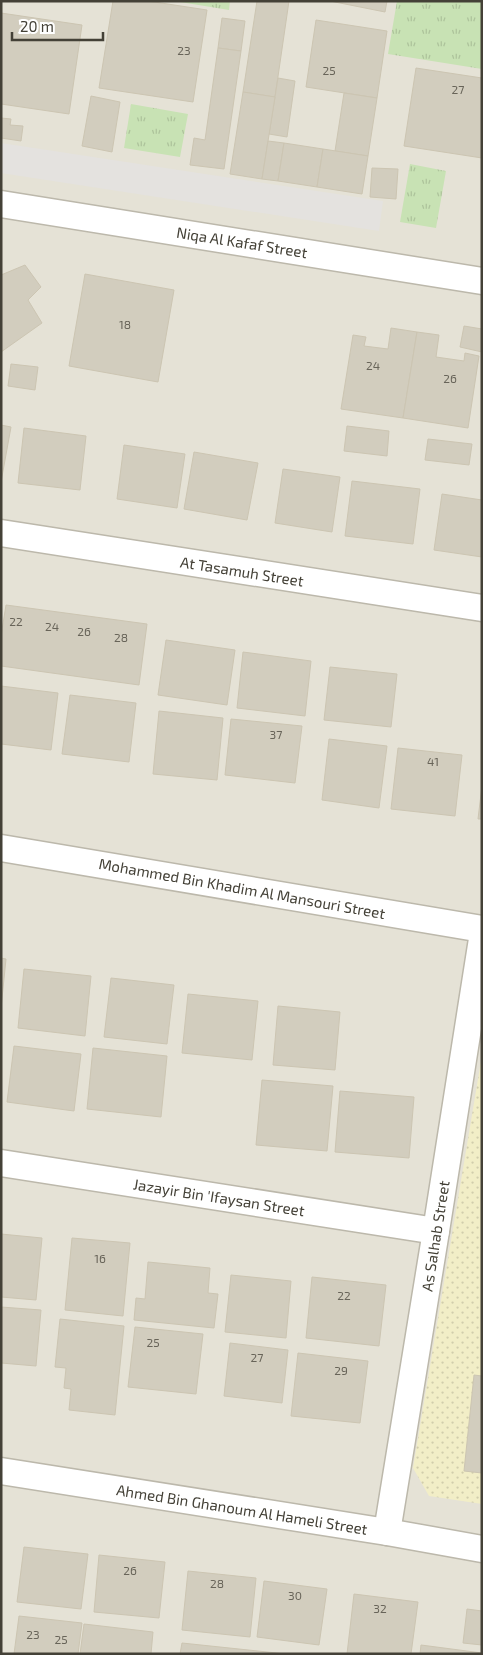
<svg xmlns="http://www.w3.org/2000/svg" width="483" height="1655" viewBox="0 0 483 1655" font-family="'Exo 2',sans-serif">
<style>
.residential{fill:#e5e2d6}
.grass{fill:url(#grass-tufts)}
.sand{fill:url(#sand-dots)}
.parking{fill:#e4e2df}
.building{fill:#d2cdbe;stroke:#ccc5b2}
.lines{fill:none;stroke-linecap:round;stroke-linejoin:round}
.minor-casing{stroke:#bcb8ab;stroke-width:29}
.minor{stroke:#fff;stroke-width:26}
.labels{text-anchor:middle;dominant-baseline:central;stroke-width:4.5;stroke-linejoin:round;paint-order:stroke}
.number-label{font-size:12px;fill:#686459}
.street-label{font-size:15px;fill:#444137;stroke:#fff}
</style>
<defs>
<pattern id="grass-tufts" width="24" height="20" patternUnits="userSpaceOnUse" patternTransform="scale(1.25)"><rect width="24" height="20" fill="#c8e2b4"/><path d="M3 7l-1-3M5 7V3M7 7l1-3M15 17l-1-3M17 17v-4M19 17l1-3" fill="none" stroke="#adc39b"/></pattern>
<pattern id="sand-dots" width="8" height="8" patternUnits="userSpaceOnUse" patternTransform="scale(1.25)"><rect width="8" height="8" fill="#f2eec7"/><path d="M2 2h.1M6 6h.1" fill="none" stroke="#d1cdac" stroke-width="1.8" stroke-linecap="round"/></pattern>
</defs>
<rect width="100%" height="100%" fill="#f2f0e8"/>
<!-- residential -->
<rect class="residential" x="1" y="1" width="481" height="1653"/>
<!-- grass -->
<g class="grass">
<path d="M 174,1 L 230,1 L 229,10 Z"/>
<path d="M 397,1 L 482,1 L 482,69 L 388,54 Z"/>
<path d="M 131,104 L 188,114 L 180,157 L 124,148 Z"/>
<path d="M 410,164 L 446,171 L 436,228 L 400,222 Z"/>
</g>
<!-- sand -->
<path class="sand" d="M 482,1055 L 482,1504 L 429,1496 L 413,1468 Z"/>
<!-- parking -->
<path class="parking" d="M 1,143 L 383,201 L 379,231 L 1,173 Z"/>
<!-- building -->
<g class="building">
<path d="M 113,1 L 148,1 L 207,10 L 193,102 L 99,88 Z"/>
<path d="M 257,1 L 289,1 L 275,97 L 243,92 Z"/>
<path d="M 330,1 L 387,1 L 385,12 Z"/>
<path d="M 1,13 L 82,25 L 69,114 L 1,104 Z"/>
<path d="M 222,18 L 245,21 L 241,51 L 218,48 Z"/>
<path d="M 316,20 L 387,31 L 377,98 L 306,87 Z"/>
<path d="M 218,48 L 241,51 L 224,169 L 190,165 L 194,138 L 205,140 Z"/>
<path d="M 416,68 L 482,78 L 482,158 L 404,146 Z"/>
<path d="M 278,78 L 295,81 L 287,137 L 269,134 Z"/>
<path d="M 243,92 L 275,97 L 262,179 L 230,174 Z"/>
<path d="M 344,93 L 377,98 L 368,156 L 335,151 Z"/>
<path d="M 91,96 L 120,102 L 112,152 L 82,146 Z"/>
<path d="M 1,118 L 11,119 L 10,125 L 23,126 L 21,141 L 1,138 Z"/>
<path d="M 268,141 L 284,143 L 278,181 L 262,179 Z"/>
<path d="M 284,143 L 323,149 L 317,187 L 278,181 Z"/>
<path d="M 323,149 L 368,156 L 362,194 L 317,187 Z"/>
<path d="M 372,168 L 398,169 L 396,199 L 370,197 Z"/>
<path d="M 25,265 L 41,287 L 28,300 L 42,323 L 1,352 L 1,275 Z"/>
<path d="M 85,274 L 174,290 L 158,382 L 69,366 Z"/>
<path d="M 464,326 L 482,329 L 482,352 L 460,347 Z"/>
<path d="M 391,328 L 417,332 L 403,418 L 341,409 L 353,335 L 366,337 L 364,346 L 388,349 Z"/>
<path d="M 417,332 L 439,335 L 436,357 L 464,361 L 465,353 L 479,356 L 468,428 L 403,418 Z"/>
<path d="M 11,364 L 38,367 L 35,390 L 8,386 Z"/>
<path d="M 1,425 L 11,427 L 1,482 Z"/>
<path d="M 347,426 L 389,431 L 387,456 L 344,451 Z"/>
<path d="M 24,428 L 86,436 L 80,490 L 18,483 Z"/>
<path d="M 428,439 L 472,444 L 469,465 L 425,460 Z"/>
<path d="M 124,445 L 185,454 L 177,508 L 117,499 Z"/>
<path d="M 194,452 L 258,463 L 247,520 L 184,509 Z"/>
<path d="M 283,469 L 340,477 L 332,532 L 275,523 Z"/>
<path d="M 352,481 L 420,489 L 413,544 L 345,536 Z"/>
<path d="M 442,494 L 482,500 L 482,557 L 434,550 Z"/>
<path d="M 6,605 L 147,624 L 139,685 L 1,666 L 1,636 Z"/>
<path d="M 166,640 L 235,650 L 227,705 L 158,695 Z"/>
<path d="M 243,652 L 311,661 L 305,716 L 237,708 Z"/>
<path d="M 330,667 L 397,674 L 391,727 L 324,720 Z"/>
<path d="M 1,686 L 58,693 L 51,750 L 1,744 Z"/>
<path d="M 70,695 L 136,703 L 129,762 L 62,754 Z"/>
<path d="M 159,711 L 223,718 L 217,780 L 153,774 Z"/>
<path d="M 231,719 L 302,726 L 295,783 L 225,775 Z"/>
<path d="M 329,739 L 387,746 L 379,808 L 322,800 Z"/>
<path d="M 398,748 L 462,755 L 455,816 L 391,809 Z"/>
<path d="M 482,786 L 482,819 L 478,819 Z"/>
<path d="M 1,958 L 6,959 L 1,1008 Z"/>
<path d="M 24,969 L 91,976 L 85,1036 L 18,1028 Z"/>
<path d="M 111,978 L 174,985 L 167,1044 L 104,1037 Z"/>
<path d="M 188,994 L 258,1001 L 252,1060 L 182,1053 Z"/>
<path d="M 278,1006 L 340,1012 L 335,1070 L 273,1065 Z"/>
<path d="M 14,1046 L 81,1054 L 74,1111 L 7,1102 Z"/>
<path d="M 93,1048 L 167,1056 L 161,1117 L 87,1109 Z"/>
<path d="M 262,1080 L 333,1086 L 327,1151 L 256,1145 Z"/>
<path d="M 340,1091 L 414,1097 L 409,1158 L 335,1152 Z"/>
<path d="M 1,1234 L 42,1238 L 36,1300 L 1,1297 Z"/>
<path d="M 72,1238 L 130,1243 L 123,1316 L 65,1310 Z"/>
<path d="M 148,1262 L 210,1268 L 208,1293 L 218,1294 L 214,1328 L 134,1320 L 136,1298 L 145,1299 Z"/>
<path d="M 231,1275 L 291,1281 L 286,1338 L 225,1332 Z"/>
<path d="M 312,1277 L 386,1285 L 379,1346 L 306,1338 Z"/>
<path d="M 1,1307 L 41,1310 L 36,1366 L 1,1363 Z"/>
<path d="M 60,1319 L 124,1326 L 115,1415 L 69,1410 L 71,1389 L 64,1388 L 66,1368 L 55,1367 Z"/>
<path d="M 135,1327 L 203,1334 L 196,1394 L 128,1387 Z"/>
<path d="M 230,1343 L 288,1350 L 282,1403 L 224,1396 Z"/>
<path d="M 298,1353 L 368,1361 L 360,1423 L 291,1416 Z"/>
<path d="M 474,1375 L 482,1376 L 482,1473 L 464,1471 Z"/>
<path d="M 24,1547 L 88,1554 L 81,1609 L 17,1602 Z"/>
<path d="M 99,1555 L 165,1562 L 159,1618 L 94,1612 Z"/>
<path d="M 188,1571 L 256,1578 L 250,1637 L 182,1630 Z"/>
<path d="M 264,1581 L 327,1589 L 319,1645 L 257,1637 Z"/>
<path d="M 354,1594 L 418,1602 L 411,1654 L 347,1654 Z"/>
<path d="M 467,1609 L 482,1611 L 482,1645 L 463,1643 Z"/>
<path d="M 19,1616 L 82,1623 L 78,1654 L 14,1654 Z"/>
<path d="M 84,1624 L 153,1632 L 151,1654 L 80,1654 Z"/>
<path d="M 182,1643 L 286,1654 L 180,1654 Z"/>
<path d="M 421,1645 L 482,1653 L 482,1654 L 420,1654 Z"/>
</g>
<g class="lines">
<defs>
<g id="minor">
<path d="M 1,204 L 482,281"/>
<path d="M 1,533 L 482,608"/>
<path d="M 1,848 L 482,929"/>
<path d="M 1,1163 L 436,1231"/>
<path d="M 1,1471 L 387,1532 L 482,1549"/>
<path d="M 387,1532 L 436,1231 L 482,939"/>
</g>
</defs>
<!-- minor casing -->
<use href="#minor" class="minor-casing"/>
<!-- minor -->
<use href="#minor" class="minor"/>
</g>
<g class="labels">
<!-- number labels -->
<g class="number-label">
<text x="184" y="50">23</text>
<text x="329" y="70">25</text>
<text x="458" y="89">27</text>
<text x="125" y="324">18</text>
<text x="373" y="365">24</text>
<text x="450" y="378">26</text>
<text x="16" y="621">22</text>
<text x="52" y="626">24</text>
<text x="84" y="631">26</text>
<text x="121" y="637">28</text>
<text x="276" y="734">37</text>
<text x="433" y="761">41</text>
<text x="100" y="1258">16</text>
<text x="344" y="1295">22</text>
<text x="153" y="1342">25</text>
<text x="257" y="1357">27</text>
<text x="341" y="1370">29</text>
<text x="130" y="1570">26</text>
<text x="217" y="1583">28</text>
<text x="295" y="1595">30</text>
<text x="380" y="1608">32</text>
<text x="33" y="1634">23</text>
<text x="61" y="1639">25</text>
</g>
<!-- street labels -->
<g class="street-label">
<text transform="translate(242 242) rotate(9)">Niqa Al Kafaf Street</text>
<text transform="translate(242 571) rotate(9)">At Tasamuh Street</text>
<text transform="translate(242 888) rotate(10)">Mohammed Bin Khadim Al Mansouri Street</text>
<text transform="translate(219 1197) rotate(9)">Jazayir Bin 'Ifaysan Street</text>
<text transform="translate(435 1236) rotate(-81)">As Salhab Street</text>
<text transform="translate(242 1509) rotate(9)">Ahmed Bin Ghanoum Al Hameli Street</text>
</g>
</g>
<!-- border -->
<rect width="483" height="1655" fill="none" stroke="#444137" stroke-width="5"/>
<!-- scale -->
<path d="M12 32v8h91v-8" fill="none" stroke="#444137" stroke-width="2.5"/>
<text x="20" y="32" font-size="15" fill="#444137" stroke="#ffffff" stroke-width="4" paint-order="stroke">20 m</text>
</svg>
